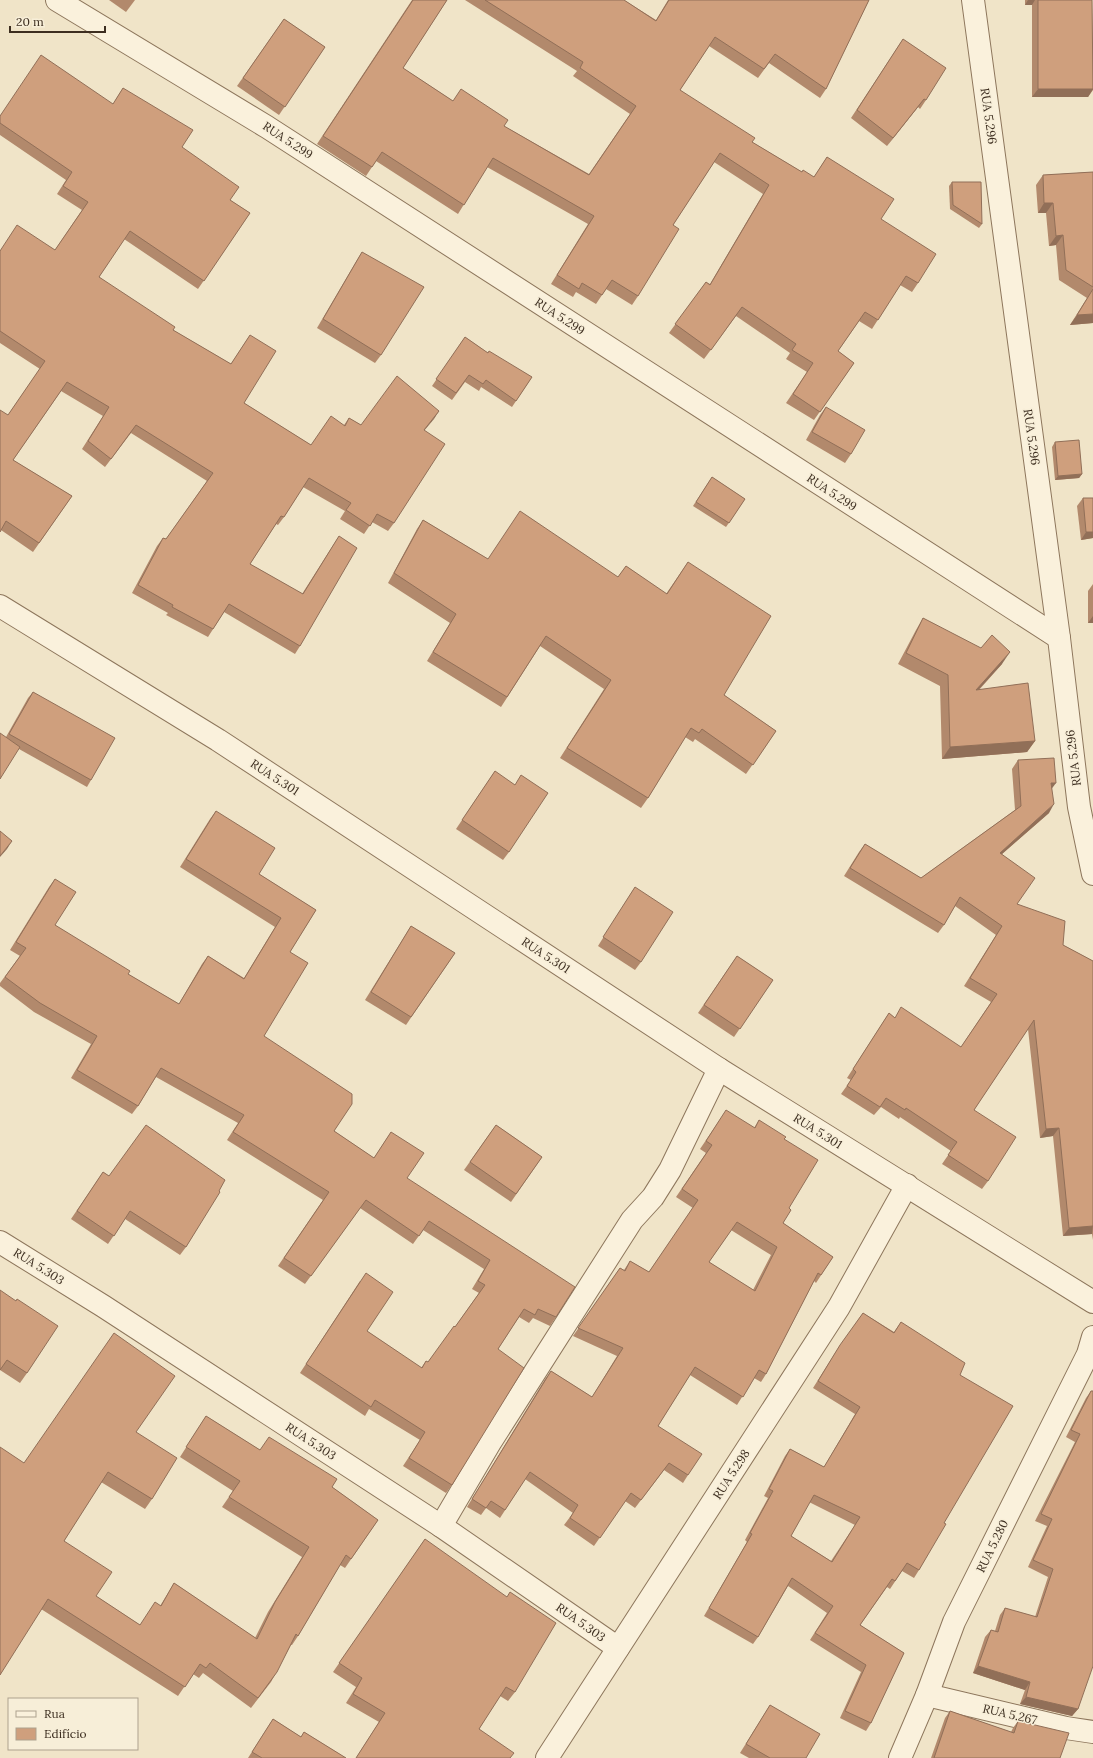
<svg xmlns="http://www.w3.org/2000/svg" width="1093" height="1758" viewBox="0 0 1093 1758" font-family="Lora,serif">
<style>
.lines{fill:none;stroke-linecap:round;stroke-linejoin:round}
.minor-casing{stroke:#8d765c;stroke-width:24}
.minor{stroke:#faf1dc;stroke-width:22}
.wall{fill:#b2896c;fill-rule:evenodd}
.shaded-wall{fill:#916f58}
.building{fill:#cf9f7d;stroke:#916f58;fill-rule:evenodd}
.labels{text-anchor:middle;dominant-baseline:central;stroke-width:3;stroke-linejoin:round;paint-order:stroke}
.street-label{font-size:12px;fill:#3d2e20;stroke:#f7eed8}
</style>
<rect width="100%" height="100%" fill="#f0e4c8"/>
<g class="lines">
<defs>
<g id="minor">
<path d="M 57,0 L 267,127 L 1059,638"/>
<path d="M 973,0 L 1059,638 L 1079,807 L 1093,874"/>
<path d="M 0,606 L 218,740 L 719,1069 L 1093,1302"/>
<path d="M 0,1242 L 103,1306 L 441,1526 L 618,1648"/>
<path d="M 441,1526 L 491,1441 L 632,1220 L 653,1197 L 670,1170 L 719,1069"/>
<path d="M 927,1695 L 1066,1728 L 1093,1732"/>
<path d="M 547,1758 L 839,1307 L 907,1185"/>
<path d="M 900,1758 L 927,1695 L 954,1622 L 1088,1354 L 1093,1337"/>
</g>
</defs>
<!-- minor casing -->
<use href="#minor" class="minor-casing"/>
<!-- minor -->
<use href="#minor" class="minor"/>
</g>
<!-- wall -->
<g class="wall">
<path d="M 109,0 L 135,0 L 126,12 Z"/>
<path d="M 412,0 L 447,0 L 403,68 L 453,101 L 504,126 L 589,174 L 630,114 L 573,76 L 577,71 L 465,0 L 624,0 L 656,20 L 668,0 L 869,0 L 826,89 L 820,98 L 769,63 L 758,78 L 709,46 L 680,90 L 752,142 L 802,172 L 814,177 L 827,157 L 881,219 L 918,283 L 912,292 L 900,285 L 872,329 L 859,321 L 838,351 L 854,363 L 814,420 L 786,403 L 807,372 L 786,359 L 790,353 L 736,316 L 704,359 L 669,333 L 706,282 L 710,284 L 763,194 L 714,162 L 673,225 L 638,296 L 632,305 L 606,289 L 596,304 L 576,292 L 573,297 L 551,284 L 588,224 L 487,167 L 458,214 L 376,161 L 366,176 L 317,144 Z"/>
<path d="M 1025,0 L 1092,0 L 1093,90 L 1088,97 L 1032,97 L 1032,5 L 1025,5 Z"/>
<path d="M 284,19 L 325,47 L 279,115 L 237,86 Z"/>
<path d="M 903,39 L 926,100 L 920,109 L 918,107 L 887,146 L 851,118 Z"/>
<path d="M 123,88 L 182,147 L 230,200 L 250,213 L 198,289 L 124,239 L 99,277 L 173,330 L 231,364 L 250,335 L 244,403 L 311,445 L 344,425 L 349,418 L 361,425 L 439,411 L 424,430 L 394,523 L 388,531 L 372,522 L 364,534 L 340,519 L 345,511 L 303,487 L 284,517 L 278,525 L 276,524 L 250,564 L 302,594 L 339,536 L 300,646 L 295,654 L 224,612 L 208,637 L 166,615 L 168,613 L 132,593 L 157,546 L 163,538 L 166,539 L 207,481 L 131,433 L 105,467 L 82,449 L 103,416 L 61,391 L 13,460 L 72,496 L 33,552 L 1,530 L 8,415 L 40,369 L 0,343 L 0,250 L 55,250 L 82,210 L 57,194 L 66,180 L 0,135 L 0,115 L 113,104 Z"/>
<path d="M 1093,172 L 1093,323 L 1070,325 L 1087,298 L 1059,280 L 1056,245 L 1049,246 L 1046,213 L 1038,213 L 1036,185 L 1043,175 Z"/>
<path d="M 952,182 L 982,224 L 979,228 L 950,209 L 949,186 Z"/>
<path d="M 362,252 L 381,355 L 375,363 L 317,328 L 357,260 Z"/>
<path d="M 465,337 L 488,353 L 532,377 L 512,407 L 481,387 L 479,391 L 465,382 L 452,400 L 432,386 Z"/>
<path d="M 826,407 L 851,454 L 845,463 L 806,440 L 820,415 Z"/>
<path d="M 1055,442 L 1082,474 L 1079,478 L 1055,480 L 1052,447 Z"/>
<path d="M 712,477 L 745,499 L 726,527 L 693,506 Z"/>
<path d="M 1083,498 L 1093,538 L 1081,540 L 1077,506 Z"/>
<path d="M 423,520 L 488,559 L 618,577 L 626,566 L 666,594 L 688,562 L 724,695 L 776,731 L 746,774 L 695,739 L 693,742 L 685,737 L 648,798 L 641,808 L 560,758 L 604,689 L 540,646 L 501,707 L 427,661 L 450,623 L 388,583 L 417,529 Z"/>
<path d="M 1093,584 L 1093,623 L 1088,623 L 1088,591 Z"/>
<path d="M 923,618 L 1002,664 L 979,690 L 1035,741 L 1027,752 L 942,759 L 940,686 L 898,664 L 916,630 Z"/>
<path d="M 33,692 L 91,780 L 87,787 L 19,749 L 6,737 L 28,698 Z"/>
<path d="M 1018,760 L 1052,788 L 1049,813 L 1002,854 L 1017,904 L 1063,945 L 1093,961 L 1093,1240 L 1092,1234 L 1063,1236 L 1053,1136 L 1040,1138 L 1028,1029 L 974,1110 L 988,1181 L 982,1189 L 942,1164 L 951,1151 L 900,1117 L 899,1119 L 881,1107 L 874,1115 L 841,1094 L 851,1080 L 847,1078 L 889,1013 L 894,1017 L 961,1047 L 991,1002 L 964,986 L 996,935 L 955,906 L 944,925 L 938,933 L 844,876 L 859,852 L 865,844 L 921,878 L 1015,810 L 1012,769 Z"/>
<path d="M 495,771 L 509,852 L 503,860 L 456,829 Z"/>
<path d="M 216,811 L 259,874 L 316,910 L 290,952 L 264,1036 L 334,1131 L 374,1158 L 391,1132 L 407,1178 L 556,1317 L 550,1326 L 533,1318 L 529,1323 L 519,1317 L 498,1349 L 452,1485 L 446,1493 L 403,1466 L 420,1440 L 369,1409 L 365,1416 L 300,1373 L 360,1281 L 367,1331 L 421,1368 L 426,1361 L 428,1362 L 455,1327 L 479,1293 L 472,1289 L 484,1269 L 423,1230 L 413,1244 L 360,1208 L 305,1284 L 278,1266 L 323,1200 L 227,1140 L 238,1123 L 156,1077 L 138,1106 L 132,1114 L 71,1078 L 91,1044 L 34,1012 L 0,986 L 0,983 L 20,956 L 10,950 L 49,887 L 55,879 L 55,925 L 128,974 L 179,1004 L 202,964 L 208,956 L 244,978 L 275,927 L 180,867 L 210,819 Z"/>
<path d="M 635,887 L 641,962 L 635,970 L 598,946 Z"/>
<path d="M 411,926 L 455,953 L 406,1025 L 365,1000 L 406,934 Z"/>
<path d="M 737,956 L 773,980 L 734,1037 L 698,1013 Z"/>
<path d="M 721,1118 L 754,1128 L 759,1120 L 784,1139 L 789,1208 L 783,1223 L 833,1257 L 816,1283 L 814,1281 L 766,1374 L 761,1382 L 754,1378 L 737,1405 L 690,1375 L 658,1426 L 688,1475 L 683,1483 L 664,1470 L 635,1508 L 625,1501 L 594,1546 L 564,1525 L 573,1513 L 525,1479 L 500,1518 L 486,1508 L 481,1515 L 467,1507 L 545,1379 L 551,1371 L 592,1397 L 617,1356 L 573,1336 L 620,1268 L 624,1270 L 630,1261 L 649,1272 L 693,1208 L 676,1197 L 706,1153 L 700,1149 ZM 731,1230 L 771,1255 L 753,1290 L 709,1262 Z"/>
<path d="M 496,1125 L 542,1157 L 511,1202 L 464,1170 Z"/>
<path d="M 103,1172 L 109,1176 L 219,1191 L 186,1247 L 180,1255 L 125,1219 L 108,1244 L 71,1219 Z"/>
<path d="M 0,1290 L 27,1373 L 20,1383 L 0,1370 Z"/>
<path d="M 863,1313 L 894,1332 L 901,1322 L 960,1375 L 944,1523 L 919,1570 L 914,1578 L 902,1571 L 890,1589 L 887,1587 L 860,1625 L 904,1653 L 871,1723 L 866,1731 L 840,1718 L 861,1672 L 810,1640 L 827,1613 L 788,1586 L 758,1637 L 753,1644 L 704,1616 L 747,1542 L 745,1540 L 768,1498 L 764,1496 L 785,1456 L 790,1449 L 824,1467 L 855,1414 L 813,1388 L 835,1353 ZM 809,1502 L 855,1525 L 831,1561 L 791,1536 Z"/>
<path d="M 1091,1391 L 1078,1709 L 1072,1716 L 1020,1704 L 1025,1690 L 973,1673 L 985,1637 L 991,1630 L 995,1631 L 1000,1615 L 1005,1608 L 1035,1617 L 1048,1577 L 1028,1567 L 1047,1526 L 1035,1521 L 1075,1442 L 1066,1437 L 1086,1398 Z"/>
<path d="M 206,1416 L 260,1450 L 332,1487 L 378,1520 L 345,1568 L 340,1565 L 298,1636 L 292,1645 L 291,1645 L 271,1682 L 251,1708 L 203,1673 L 199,1678 L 193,1674 L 178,1696 L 41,1609 L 24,1463 L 136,1432 L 152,1499 L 145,1509 L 101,1482 L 64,1541 L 96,1596 L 140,1625 L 160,1606 L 168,1593 L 174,1583 L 255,1638 L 268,1612 L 302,1557 L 222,1507 L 233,1491 L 180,1457 Z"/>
<path d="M 425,1539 L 515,1692 L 508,1701 L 500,1696 L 479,1729 L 510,1758 L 356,1758 L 379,1722 L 346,1703 L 356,1687 L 333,1672 Z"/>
<path d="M 770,1705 L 806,1758 L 749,1758 L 740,1753 Z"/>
<path d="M 950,1711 L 1011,1732 L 1013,1728 L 1018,1721 L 1060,1758 L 931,1758 L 945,1718 Z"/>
<path d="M 273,1719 L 301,1737 L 304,1732 L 346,1758 L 248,1758 Z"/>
</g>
<!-- shaded-wall -->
<g class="shaded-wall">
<path d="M 1028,0 L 1035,0 L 1032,5 L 1025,5 Z"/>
<path d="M 1038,89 L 1093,89 L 1088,97 L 1032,97 Z"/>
<path d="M 924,99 L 918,107 L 887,146 L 893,138 Z"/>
<path d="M 1044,203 L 1053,203 L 1046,213 L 1038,213 Z"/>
<path d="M 1063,235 L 1056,245 L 1049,246 L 1056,236 Z"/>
<path d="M 1093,314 L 1093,323 L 1070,325 L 1077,315 Z"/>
<path d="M 439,411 L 434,419 L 418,438 L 424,430 Z"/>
<path d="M 1082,474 L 1079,478 L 1055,480 L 1058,476 Z"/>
<path d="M 1086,532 L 1093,532 L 1093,538 L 1081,540 Z"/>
<path d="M 1093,616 L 1093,623 L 1088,623 Z"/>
<path d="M 1010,652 L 1002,664 L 968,701 L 976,690 Z"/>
<path d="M 1035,741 L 1027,752 L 942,759 L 950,747 Z"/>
<path d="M 1051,783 L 1056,783 L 1050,791 Z"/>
<path d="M 1054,804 L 1049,813 L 994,861 L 1000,853 Z"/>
<path d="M 12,841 L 7,849 L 0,857 L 0,856 Z"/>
<path d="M 1059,1128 L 1053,1136 L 1040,1138 L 1046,1129 Z"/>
<path d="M 1093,1226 L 1092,1234 L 1063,1236 L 1069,1228 Z"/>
<path d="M 978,1666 L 1030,1682 L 1025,1690 L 973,1673 Z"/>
<path d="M 1026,1697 L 1078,1709 L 1072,1716 L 1020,1704 Z"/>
</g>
<!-- building -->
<g class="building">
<path d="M 413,0 L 447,0 L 403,68 L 453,101 L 461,89 L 508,120 L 504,126 L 589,175 L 636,106 L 580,68 L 583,62 L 485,0 L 624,0 L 656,21 L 669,0 L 869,0 L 826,89 L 775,54 L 764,69 L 715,37 L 680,90 L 755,138 L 752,142 L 802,172 L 803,170 L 814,177 L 827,157 L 894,199 L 881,219 L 936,254 L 918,283 L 906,276 L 878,320 L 865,312 L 838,351 L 854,363 L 820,412 L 793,394 L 813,363 L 792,350 L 796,344 L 742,307 L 711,350 L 675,324 L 706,282 L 710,285 L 769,185 L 720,153 L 673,225 L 679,229 L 638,296 L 612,280 L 602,295 L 582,283 L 579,289 L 557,275 L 594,216 L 493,158 L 464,205 L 382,152 L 372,167 L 323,136 Z"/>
<path d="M 1038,0 L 1092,0 L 1093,89 L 1038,89 Z"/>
<path d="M 284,19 L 325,47 L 285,107 L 243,78 Z"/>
<path d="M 903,39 L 946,68 L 926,100 L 924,99 L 893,138 L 857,110 Z"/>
<path d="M 41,55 L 113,104 L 123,88 L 193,130 L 182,147 L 239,187 L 230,200 L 250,213 L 204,281 L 130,231 L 99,277 L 175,327 L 173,330 L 231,364 L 250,335 L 276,351 L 244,403 L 311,445 L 331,416 L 345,426 L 349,418 L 361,425 L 397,376 L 439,411 L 424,430 L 445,444 L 394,523 L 377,514 L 370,526 L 346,510 L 351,503 L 309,478 L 284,517 L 281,516 L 250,564 L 303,594 L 339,536 L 357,548 L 300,646 L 229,604 L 213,629 L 172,607 L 173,605 L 138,585 L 163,538 L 166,539 L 213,473 L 136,425 L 111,459 L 88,441 L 109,407 L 67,382 L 13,460 L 72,496 L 39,543 L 6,521 L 0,532 L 0,410 L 8,415 L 45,361 L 0,331 L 0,251 L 17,225 L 55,250 L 88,202 L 63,186 L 72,172 L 0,123 L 0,116 Z"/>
<path d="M 1093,172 L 1093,287 L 1066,270 L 1063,235 L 1056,236 L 1053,203 L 1044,203 L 1043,175 Z"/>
<path d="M 952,182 L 981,182 L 982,224 L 953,205 Z"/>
<path d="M 362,252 L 424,287 L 381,355 L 323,319 Z"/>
<path d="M 1093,289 L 1093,314 L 1077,315 Z"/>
<path d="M 465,337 L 488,353 L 489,351 L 532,377 L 516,401 L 486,380 L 483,384 L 469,375 L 456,393 L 436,379 Z"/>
<path d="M 826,407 L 865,430 L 851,454 L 812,432 Z"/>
<path d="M 1079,440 L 1082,474 L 1058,476 L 1055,442 Z"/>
<path d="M 712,477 L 745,499 L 729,523 L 696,502 Z"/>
<path d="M 1083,498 L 1093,498 L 1093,532 L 1086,532 Z"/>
<path d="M 520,511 L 618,577 L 626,566 L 667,594 L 688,562 L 771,616 L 724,695 L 776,731 L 753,765 L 702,729 L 699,733 L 691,728 L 648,798 L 567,748 L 611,680 L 546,636 L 507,697 L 433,652 L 456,614 L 394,573 L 423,520 L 488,559 Z"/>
<path d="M 923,618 L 981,648 L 992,635 L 1010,652 L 976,690 L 1028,683 L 1035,741 L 950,747 L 948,675 L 906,653 Z"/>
<path d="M 33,692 L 115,738 L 91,780 L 9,734 Z"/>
<path d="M 0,733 L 20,747 L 0,779 Z"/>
<path d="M 1054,758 L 1056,783 L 1051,783 L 1054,804 L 1000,853 L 1035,878 L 1017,904 L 1065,921 L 1063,945 L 1093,961 L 1093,1226 L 1069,1228 L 1059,1128 L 1046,1129 L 1034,1020 L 974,1110 L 1016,1137 L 988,1181 L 948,1155 L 957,1142 L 906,1108 L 905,1110 L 886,1098 L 880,1107 L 847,1086 L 856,1072 L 853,1069 L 889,1013 L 895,1018 L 901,1007 L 961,1047 L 997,994 L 970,978 L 1002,926 L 960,897 L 944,925 L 850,868 L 865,844 L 921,878 L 1021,806 L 1018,760 Z"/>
<path d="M 495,771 L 515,785 L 521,775 L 548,793 L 509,852 L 462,820 Z"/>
<path d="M 216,811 L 275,848 L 259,874 L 316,910 L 290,952 L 308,963 L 264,1036 L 352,1094 L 352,1104 L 334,1131 L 374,1158 L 391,1132 L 424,1153 L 407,1178 L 575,1287 L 556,1317 L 538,1309 L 535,1315 L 524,1309 L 498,1349 L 524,1368 L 452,1485 L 409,1458 L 425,1432 L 375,1400 L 371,1407 L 306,1364 L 366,1273 L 393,1292 L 367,1331 L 422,1368 L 426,1361 L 428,1362 L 454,1326 L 455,1327 L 485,1285 L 478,1281 L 490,1260 L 429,1221 L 419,1236 L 366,1200 L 311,1276 L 284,1258 L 329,1192 L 233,1132 L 244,1115 L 161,1068 L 138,1106 L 77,1070 L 97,1036 L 40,1003 L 5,977 L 26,948 L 16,942 L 55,879 L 76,892 L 55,925 L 130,971 L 128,974 L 179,1004 L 208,956 L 244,979 L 281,918 L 186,859 Z"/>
<path d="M 0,831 L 12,841 L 0,856 Z"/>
<path d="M 635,887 L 673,912 L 641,962 L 603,937 Z"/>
<path d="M 411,926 L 455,953 L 411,1017 L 371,992 Z"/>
<path d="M 737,956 L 773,980 L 740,1029 L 704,1005 Z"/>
<path d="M 726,1110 L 755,1128 L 759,1120 L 786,1137 L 784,1139 L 818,1160 L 789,1208 L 791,1210 L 783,1223 L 833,1257 L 821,1275 L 818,1273 L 766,1374 L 759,1370 L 743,1397 L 695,1367 L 658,1426 L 702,1454 L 688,1475 L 669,1463 L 641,1500 L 631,1493 L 600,1538 L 570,1518 L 578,1505 L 530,1472 L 505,1510 L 491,1501 L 486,1508 L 472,1499 L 551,1371 L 592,1397 L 623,1348 L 578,1328 L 620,1268 L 625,1271 L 630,1261 L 649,1272 L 698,1200 L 682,1189 L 712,1145 L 706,1141 ZM 737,1222 L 777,1247 L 755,1291 L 709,1262 Z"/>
<path d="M 146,1125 L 225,1180 L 219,1191 L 220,1192 L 186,1247 L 130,1211 L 114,1236 L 77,1211 L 103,1172 L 109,1176 Z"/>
<path d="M 496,1125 L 542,1157 L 516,1194 L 470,1162 Z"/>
<path d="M 0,1290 L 16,1301 L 17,1299 L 58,1326 L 27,1373 L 7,1360 L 0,1370 Z"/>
<path d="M 863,1313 L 894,1333 L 901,1322 L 965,1363 L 960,1375 L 1013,1406 L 944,1523 L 946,1524 L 919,1570 L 907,1563 L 895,1581 L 892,1579 L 860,1625 L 904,1653 L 871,1723 L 845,1711 L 866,1665 L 815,1633 L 833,1606 L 792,1578 L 758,1637 L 709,1608 L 752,1534 L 750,1533 L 773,1491 L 769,1489 L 790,1449 L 824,1467 L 860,1407 L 818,1381 L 840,1345 ZM 814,1495 L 860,1517 L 832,1562 L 791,1536 Z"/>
<path d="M 114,1333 L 175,1376 L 136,1432 L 177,1458 L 152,1499 L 108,1472 L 64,1541 L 112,1572 L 96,1596 L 140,1625 L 155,1602 L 161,1606 L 174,1583 L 257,1639 L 275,1602 L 309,1547 L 229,1497 L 240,1481 L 186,1447 L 206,1416 L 260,1450 L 269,1437 L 337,1479 L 332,1487 L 378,1520 L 351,1559 L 346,1555 L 298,1636 L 296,1634 L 277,1672 L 258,1698 L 210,1663 L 206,1668 L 200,1664 L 185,1687 L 48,1599 L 0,1675 L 0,1447 L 24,1463 Z"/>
<path d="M 1091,1391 L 1093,1391 L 1093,1666 L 1078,1709 L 1026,1697 L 1030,1682 L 978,1666 L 991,1630 L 998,1632 L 1005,1608 L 1037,1617 L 1053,1569 L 1033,1560 L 1052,1519 L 1041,1514 L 1080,1434 L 1071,1430 Z"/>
<path d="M 425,1539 L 507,1597 L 510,1592 L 556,1623 L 515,1692 L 506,1687 L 479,1729 L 514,1753 L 510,1758 L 356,1758 L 385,1713 L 353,1694 L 362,1678 L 339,1663 Z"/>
<path d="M 770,1705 L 820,1734 L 806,1758 L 770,1758 L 746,1744 Z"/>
<path d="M 950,1711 L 1014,1733 L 1018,1721 L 1069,1733 L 1060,1758 L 934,1758 Z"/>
<path d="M 273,1719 L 301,1737 L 304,1732 L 346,1758 L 262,1758 L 252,1752 Z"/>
</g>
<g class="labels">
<!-- street labels -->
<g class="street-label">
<text transform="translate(989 116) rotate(82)">RUA 5.296</text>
<text transform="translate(288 140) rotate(33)">RUA 5.299</text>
<text transform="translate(560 316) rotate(33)">RUA 5.299</text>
<text transform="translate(1032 437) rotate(82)">RUA 5.296</text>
<text transform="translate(832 492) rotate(33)">RUA 5.299</text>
<text transform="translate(1073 758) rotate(-97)">RUA 5.296</text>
<text transform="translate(275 777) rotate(33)">RUA 5.301</text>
<text transform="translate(546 955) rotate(33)">RUA 5.301</text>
<text transform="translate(818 1131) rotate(32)">RUA 5.301</text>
<text transform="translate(39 1266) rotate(32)">RUA 5.303</text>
<text transform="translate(311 1441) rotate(33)">RUA 5.303</text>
<text transform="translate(731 1474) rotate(-57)">RUA 5.298</text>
<text transform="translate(992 1546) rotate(-64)">RUA 5.280</text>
<text transform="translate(581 1622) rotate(35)">RUA 5.303</text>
<text transform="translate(1010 1714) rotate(13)">RUA 5.267</text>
</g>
</g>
<!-- legend -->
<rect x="8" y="1698" width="130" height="52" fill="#f7eed8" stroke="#ada18e"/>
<rect x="16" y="1711" width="20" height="6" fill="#faf1dc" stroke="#ada18e"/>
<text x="44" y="1718" font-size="12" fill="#3d2e20">Rua</text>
<rect x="16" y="1728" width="20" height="12" fill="#cf9f7d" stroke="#ada18e"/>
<text x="44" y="1738" font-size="12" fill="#3d2e20">Edifício</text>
<!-- scale -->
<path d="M10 26v6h95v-6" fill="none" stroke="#3d2e20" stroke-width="2"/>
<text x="16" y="26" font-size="12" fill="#3d2e20" stroke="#f7eed8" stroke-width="3" paint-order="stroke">20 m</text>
</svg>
